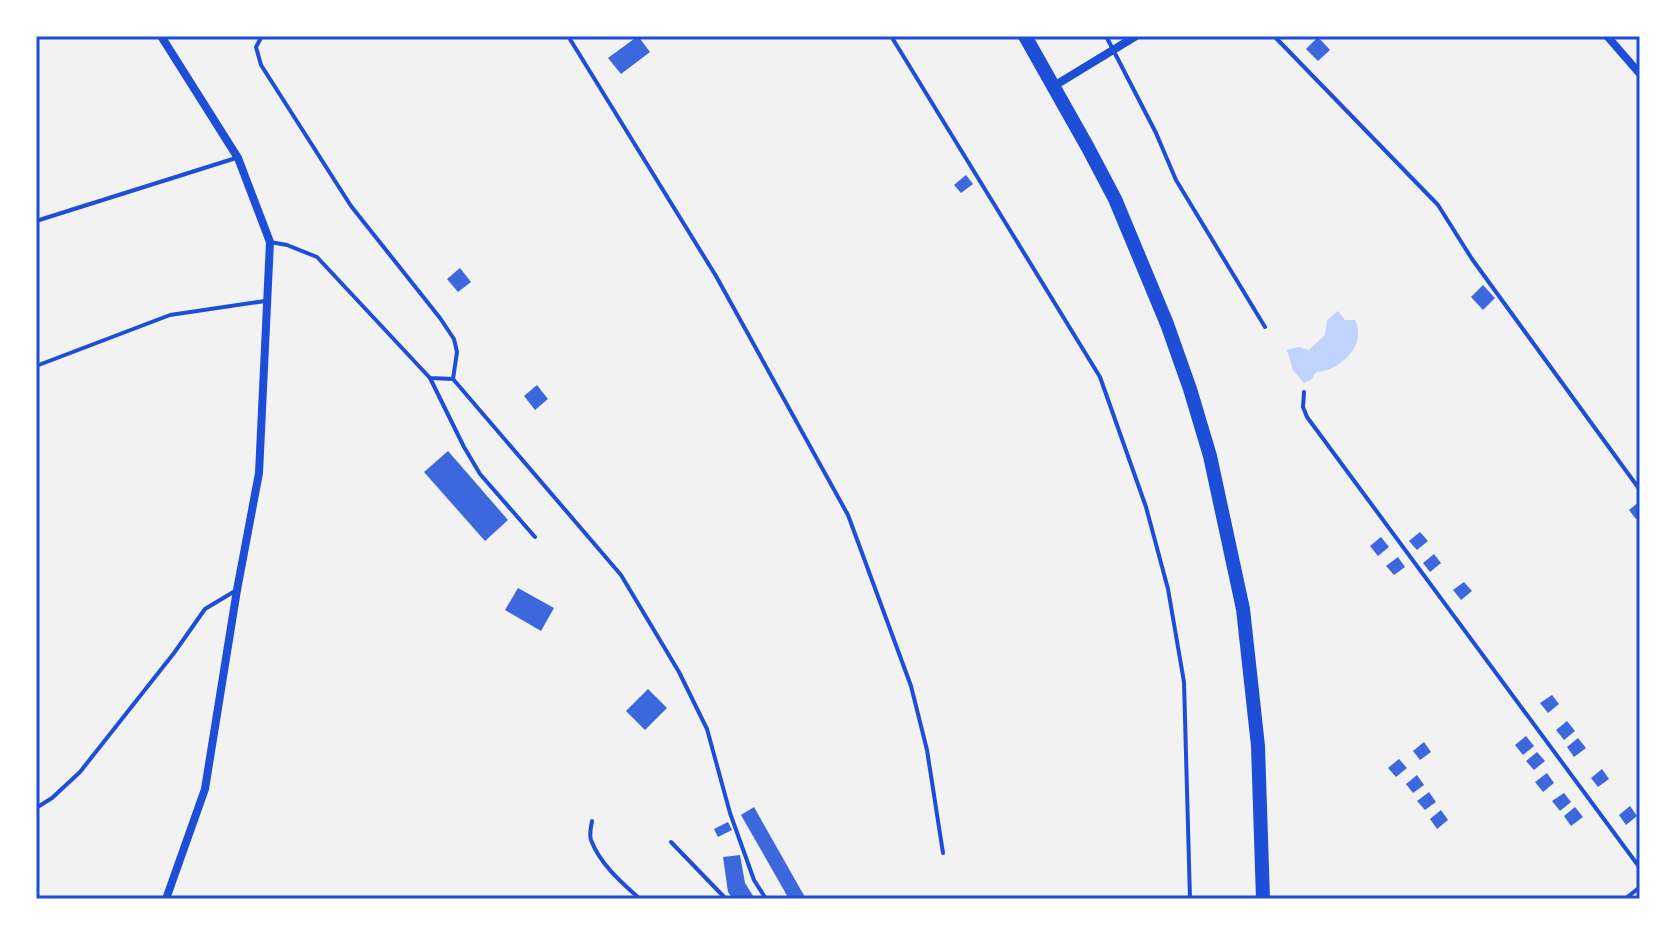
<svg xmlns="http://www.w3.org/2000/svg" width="1676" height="935" viewBox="0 0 1676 935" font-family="Rubik,sans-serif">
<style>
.water{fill:#bfd3fe}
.building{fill:#3d67dc}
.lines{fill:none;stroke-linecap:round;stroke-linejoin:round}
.service{stroke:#1d4ed8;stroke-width:4}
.minor{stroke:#1d4ed8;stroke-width:8}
.trunk{stroke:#1d4ed8;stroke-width:14}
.neatline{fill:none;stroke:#1d4ed8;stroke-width:3}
</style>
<rect width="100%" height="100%" fill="#f2f2f2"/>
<!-- water -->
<path class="water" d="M 1338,311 L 1345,320 L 1355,320 C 1365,340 1350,360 1330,369 C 1326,371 1321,371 1316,372 L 1311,380 L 1304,383 L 1293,370 L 1287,350 L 1299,347 L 1309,350 L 1325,335 L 1327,320 Z"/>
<!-- building -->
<g class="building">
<path d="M 638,36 L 650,52 L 621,74 L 608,58 Z"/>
<path d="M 1318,37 L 1330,50 L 1318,61 L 1306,49 Z"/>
<path d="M 966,175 L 973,184 L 961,193 L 954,185 Z"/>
<path d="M 460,268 L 471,282 L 458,292 L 447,279 Z"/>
<path d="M 1483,285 L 1495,298 L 1483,310 L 1471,297 Z"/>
<path d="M 537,385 L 548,399 L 535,410 L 524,396 Z"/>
<path d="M 448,451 L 508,520 L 485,541 L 424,472 Z"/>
<path d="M 1640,501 L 1640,517 L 1636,519 L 1629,510 Z"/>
<path d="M 1420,532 L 1428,541 L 1417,550 L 1409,541 Z"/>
<path d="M 1381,537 L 1389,547 L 1378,556 L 1370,546 Z"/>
<path d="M 1434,554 L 1441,563 L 1430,572 L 1423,563 Z"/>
<path d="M 1398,557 L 1405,567 L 1394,575 L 1386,566 Z"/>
<path d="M 1464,582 L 1472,591 L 1461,600 L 1453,590 Z"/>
<path d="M 518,588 L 554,608 L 541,631 L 505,610 Z"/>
<path d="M 648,689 L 667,708 L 645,730 L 626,711 Z"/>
<path d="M 1552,695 L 1559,704 L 1548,713 L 1540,703 Z"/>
<path d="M 1567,721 L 1575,731 L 1564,740 L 1556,730 Z"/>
<path d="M 1526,736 L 1534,746 L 1523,755 L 1515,745 Z"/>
<path d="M 1578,738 L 1586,748 L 1574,757 L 1567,747 Z"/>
<path d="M 1424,742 L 1431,752 L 1420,760 L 1413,751 Z"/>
<path d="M 1537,752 L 1545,761 L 1534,770 L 1526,761 Z"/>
<path d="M 1399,759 L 1407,768 L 1396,777 L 1388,768 Z"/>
<path d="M 1602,769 L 1609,779 L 1598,787 L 1591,778 Z"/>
<path d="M 1547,773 L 1554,783 L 1543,792 L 1535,782 Z"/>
<path d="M 1417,775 L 1424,785 L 1413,793 L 1406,784 Z"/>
<path d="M 1429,792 L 1436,802 L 1425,810 L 1417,801 Z"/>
<path d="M 1564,793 L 1571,802 L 1560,811 L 1552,801 Z"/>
<path d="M 1630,806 L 1637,816 L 1626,825 L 1619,815 Z"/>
<path d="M 754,807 L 806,899 L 789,899 L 741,815 Z"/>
<path d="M 1575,807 L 1583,817 L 1571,826 L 1564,816 Z"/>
<path d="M 1441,810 L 1448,820 L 1437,829 L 1430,819 Z"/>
<path d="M 728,822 L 732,830 L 718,837 L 714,829 Z"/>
<path d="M 740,855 L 745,883 L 755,899 L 733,899 L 728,892 L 723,857 Z"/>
</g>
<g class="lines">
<!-- service -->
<g class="service">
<path d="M 262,36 L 256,47 L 261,65 L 351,206 L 440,318 L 454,339 L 457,352 L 453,379"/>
<path d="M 568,36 L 716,276 L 848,515 L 911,686 L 927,750 L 943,853"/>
<path d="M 891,36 L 1100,377 L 1146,507 L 1168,589 L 1184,682 L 1190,899"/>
<path d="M 1106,36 L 1156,133 L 1176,180 L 1265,327"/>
<path d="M 1274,36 L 1438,205 L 1472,259 L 1640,490"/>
<path d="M 36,221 L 236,158"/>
<path d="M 270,242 L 287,245 L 317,257 L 430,378 L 453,379 L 621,575 L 679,672 L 707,729 L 730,813 L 754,880 L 766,899"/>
<path d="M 36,366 L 170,315 L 265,301"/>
<path d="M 430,378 L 464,447 L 480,474 L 535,537"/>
<path d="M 1304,392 L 1303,407 L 1307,417 L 1640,868"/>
<path d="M 36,808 L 52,798 L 80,772 L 174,653 L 205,609 L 235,591"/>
<path d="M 592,821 C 591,828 589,834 591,840 C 600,864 621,882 640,899"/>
<path d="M 671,842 L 726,899"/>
<path d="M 1625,899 L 1640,887"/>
</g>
<!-- minor -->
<g class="minor">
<path d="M 161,36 L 238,158 L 270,242 L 259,473 L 237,590 L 205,789 L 166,899"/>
<path d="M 1607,36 L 1640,74"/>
<path d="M 1054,86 L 1136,36"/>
</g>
<!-- trunk -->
<path class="trunk" d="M 1025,36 L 1087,146 L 1115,199 L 1167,324 L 1190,389 L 1210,456 L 1243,609 L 1258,746 L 1263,899"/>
</g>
<!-- border -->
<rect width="1676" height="935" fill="none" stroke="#ffffff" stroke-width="76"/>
<rect x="38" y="38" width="1600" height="859" class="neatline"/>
</svg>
